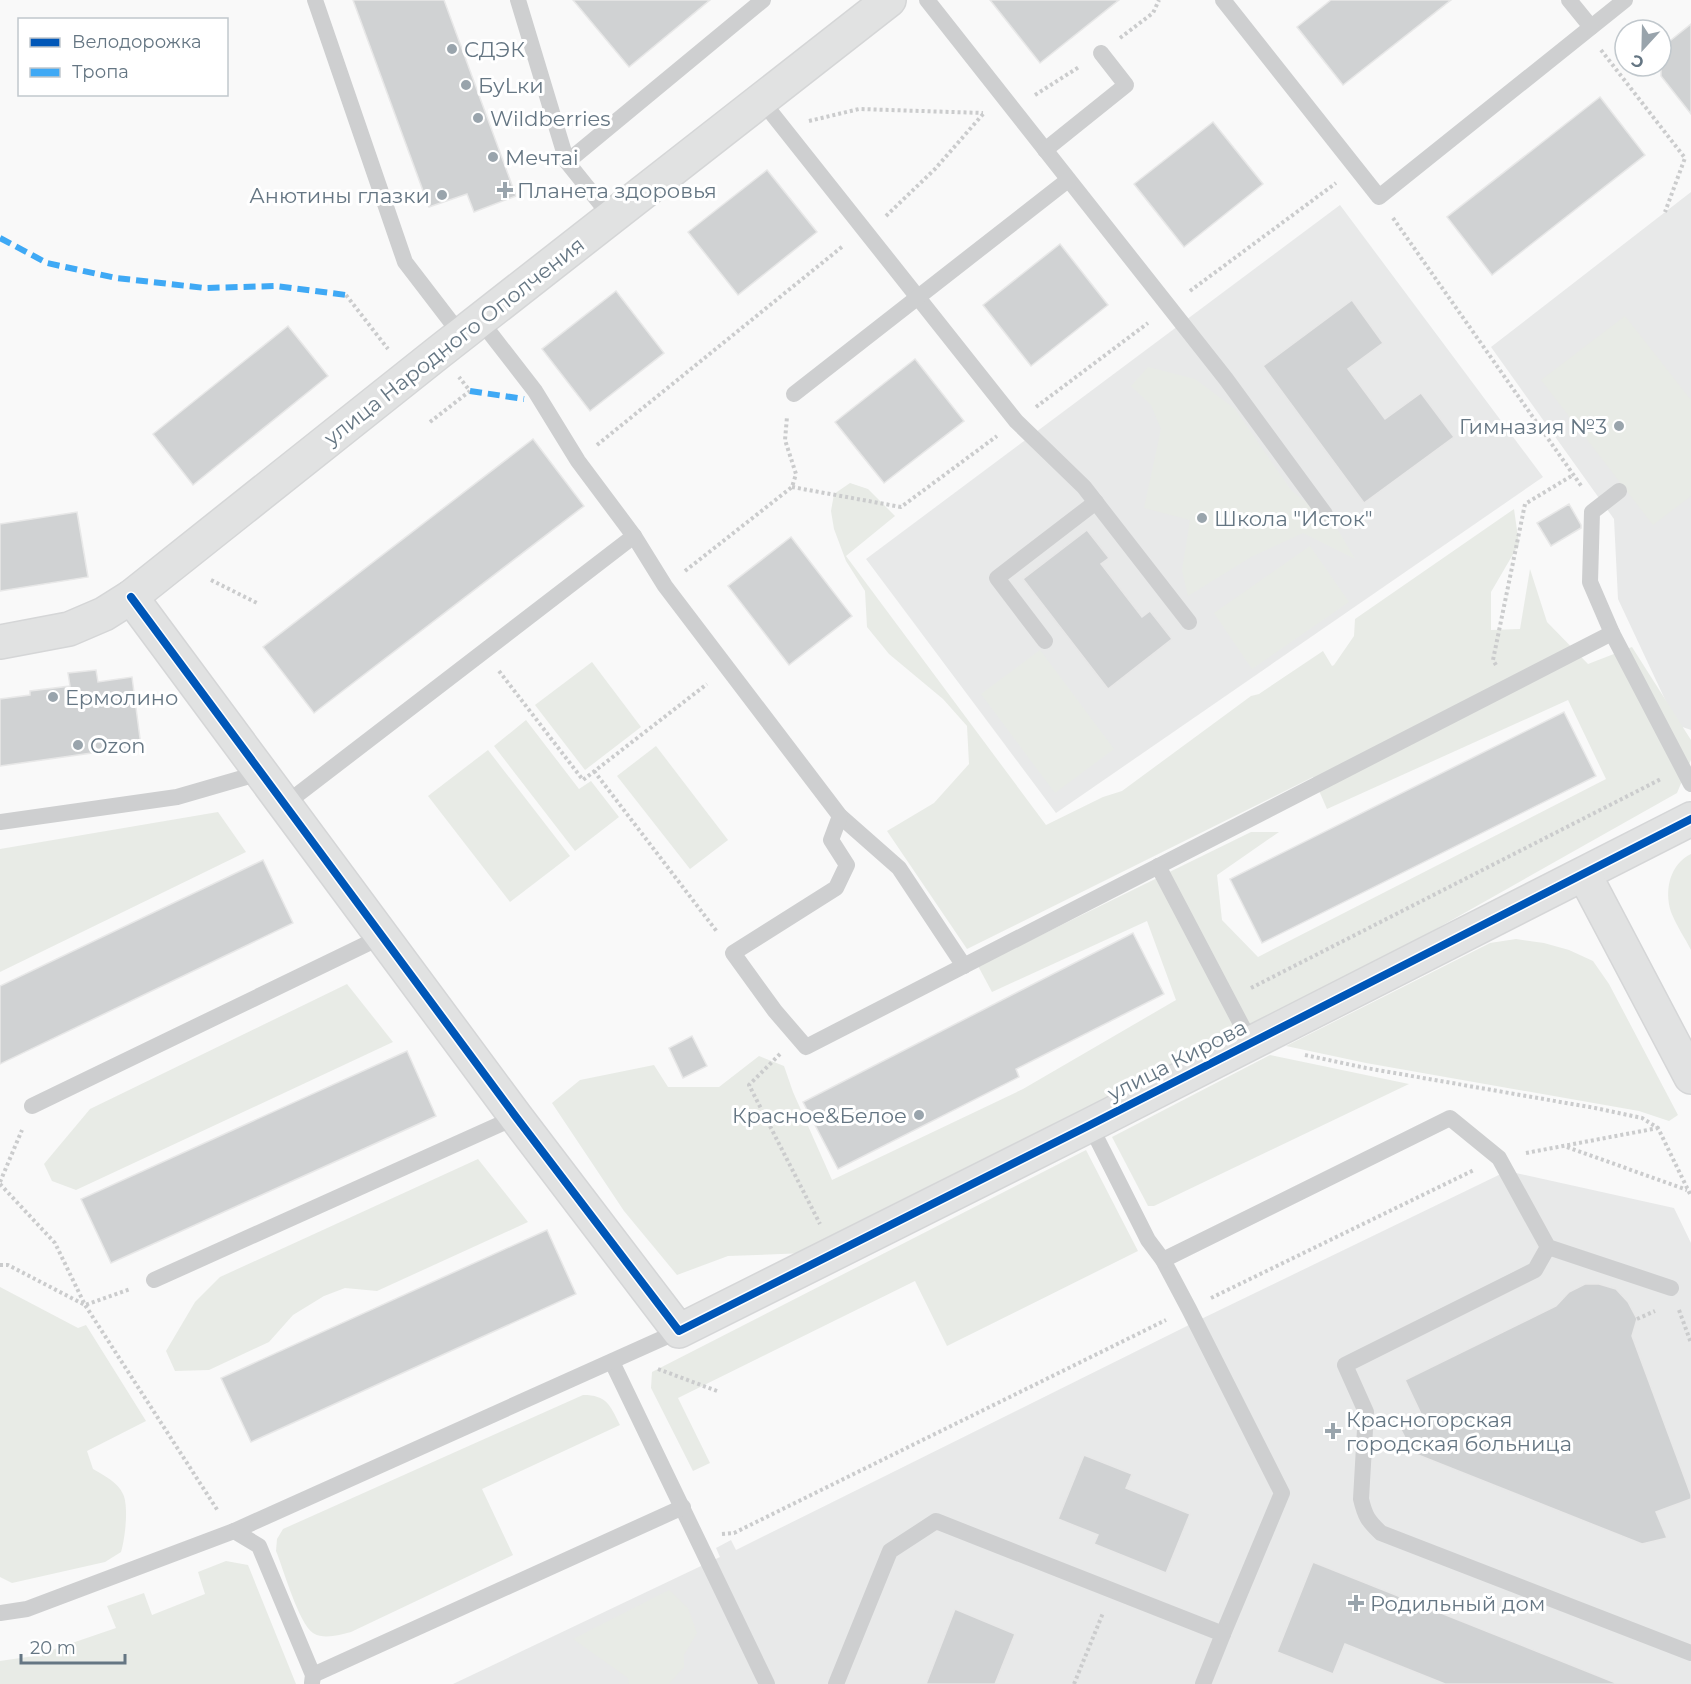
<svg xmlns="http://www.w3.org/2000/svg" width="1691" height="1684" viewBox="0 0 1691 1684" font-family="Montserrat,sans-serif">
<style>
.built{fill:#e8e9e9}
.green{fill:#e8ebe6}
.building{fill:#d0d2d3;stroke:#e8e8e8;stroke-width:1.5}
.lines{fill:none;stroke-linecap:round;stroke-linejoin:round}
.secondary-casing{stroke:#d5d6d7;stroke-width:36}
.path{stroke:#cbcccd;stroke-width:4;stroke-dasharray:3 3;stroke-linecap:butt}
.lane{stroke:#cecfd0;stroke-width:16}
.secondary{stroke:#e1e2e2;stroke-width:33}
.quiet{stroke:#3fa9f5;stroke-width:6;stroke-dasharray:12 6;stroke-linecap:butt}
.cycleway-casing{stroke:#fff;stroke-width:11}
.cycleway{stroke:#0057b8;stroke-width:8}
.poi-dot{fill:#99a4ac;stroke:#fff;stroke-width:2}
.labels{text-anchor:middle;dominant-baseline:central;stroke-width:6;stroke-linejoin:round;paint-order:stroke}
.poi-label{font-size:21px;fill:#657683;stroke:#fff;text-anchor:start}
.street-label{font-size:21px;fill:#657683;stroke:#fff}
</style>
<rect width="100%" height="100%" fill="#f9f9f9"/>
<!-- built -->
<g class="built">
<path d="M 1691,192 L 1691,730 L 1677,725 L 1618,599 L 1614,519 L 1491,347 Z"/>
<path d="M 1340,205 L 1543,477 L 1056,813 L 866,559 Z"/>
<path d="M 1507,1171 L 1674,1208 L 1691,1243 L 1691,1684 L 453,1684 L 720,1557 L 716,1548 L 731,1540 L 736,1550 L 1195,1322 Z"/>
</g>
<!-- green -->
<g class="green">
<path d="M 1625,316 L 1691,400 L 1691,496 L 1653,525 L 1541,380 Z"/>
<path d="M 1148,367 L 1195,379 L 1235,409 L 1291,490 L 1335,525 L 1355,559 L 1303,533 L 1251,557 L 1188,596 L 1182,570 L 1190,520 L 1144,508 L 1161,429 L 1151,405 L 1131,386 Z"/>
<path d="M 850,483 L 868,489 L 895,516 L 846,556 L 1046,825 L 1103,797 L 1122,791 L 1251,696 L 1259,694 L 1323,651 L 1332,666 L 1334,665 L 1354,636 L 1355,619 L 1514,509 L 1519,544 L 1491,592 L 1491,630 L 1520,629 L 1530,569 L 1547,622 L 1588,664 L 1632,647 L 1691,740 L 1691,760 L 1677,793 L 1278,1018 L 807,1253 L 728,1256 L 677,1275 L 624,1211 L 552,1103 L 580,1080 L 654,1065 L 668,1087 L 719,1087 L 759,1056 L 784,1066 L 793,1092 L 832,1180 L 1023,1089 L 1176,1000 L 1147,921 L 992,992 L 978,966 L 1251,832 L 1279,832 L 1217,875 L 1222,920 L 1258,957 L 1606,779 L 1568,700 L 1327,809 L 1313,777 L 967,949 L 887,831 L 934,803 L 969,764 L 967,726 L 943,699 L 889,654 L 867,627 L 865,591 L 846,561 L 834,529 L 831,511 L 834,494 Z"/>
<path d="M 1310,546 L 1349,602 L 1252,669 L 1214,613 Z"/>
<path d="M 1040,650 L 1114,749 L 1055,793 L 981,694 Z"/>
<path d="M 592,662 L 641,727 L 585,770 L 535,705 Z"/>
<path d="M 526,720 L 579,789 L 591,781 L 619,817 L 575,851 L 494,746 Z"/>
<path d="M 656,746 L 728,840 L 690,869 L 617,776 Z"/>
<path d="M 488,750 L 570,856 L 510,902 L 428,796 Z"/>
<path d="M 218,812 L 246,852 L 0,972 L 0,849 Z"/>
<path d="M 1691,854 L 1691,950 C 1685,938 1676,925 1671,912 C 1664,890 1670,864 1691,854 Z"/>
<path d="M 1516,939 L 1544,943 L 1569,950 L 1593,961 L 1609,984 L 1678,1115 L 1669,1121 L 1639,1111 L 1366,1063 L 1286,1046 L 1490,943 Z"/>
<path d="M 347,984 L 393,1042 L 76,1190 L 52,1181 L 44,1164 L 90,1109 Z"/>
<path d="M 1270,1055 L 1409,1084 L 1154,1206 L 1148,1206 L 1112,1137 Z"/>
<path d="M 1086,1150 L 1138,1251 L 947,1346 L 915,1281 L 678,1398 L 710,1463 L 693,1471 L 651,1388 L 652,1372 Z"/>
<path d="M 478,1159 L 528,1222 L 377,1291 L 345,1288 L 324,1296 L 293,1315 L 269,1342 L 209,1370 L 175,1371 L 166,1351 L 195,1302 L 220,1277 Z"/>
<path d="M 0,1287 L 78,1328 L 86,1325 L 146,1421 L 87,1451 L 93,1469 C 103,1475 118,1482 123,1494 C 129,1506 125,1539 121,1552 L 105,1562 L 12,1583 L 0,1577 Z"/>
<path d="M 583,1395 C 607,1395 610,1405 620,1425 L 482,1489 L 513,1555 L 351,1632 C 339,1635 324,1640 313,1633 C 299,1624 283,1568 276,1551 L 277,1539 L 283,1529 Z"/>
<path d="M 226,1561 L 248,1565 L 296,1684 L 0,1684 L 0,1661 L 34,1656 L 116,1628 L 107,1606 L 144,1593 L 152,1615 L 205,1594 L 198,1572 Z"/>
<path d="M 669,1590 L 688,1608 L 697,1633 L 684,1655 L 684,1667 L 669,1684 L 629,1684 L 628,1678 L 573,1639 Z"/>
</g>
<!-- building -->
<g class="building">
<path d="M 353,0 L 444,0 L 516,196 L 474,212 L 467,194 L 429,207 Z"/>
<path d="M 573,0 L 710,0 L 629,67 Z"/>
<path d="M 990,0 L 1119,0 L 1040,63 Z"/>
<path d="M 1331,0 L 1451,0 L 1343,85 L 1297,27 Z"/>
<path d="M 1691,24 L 1691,114 L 1661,76 L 1661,48 Z"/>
<path d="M 1600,97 L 1645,155 L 1492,275 L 1447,217 Z"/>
<path d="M 1213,122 L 1263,184 L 1184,247 L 1134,184 Z"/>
<path d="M 767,170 L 817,232 L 738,295 L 688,232 Z"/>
<path d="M 1060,244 L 1108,305 L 1031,366 L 983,305 Z"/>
<path d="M 616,291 L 664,353 L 590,411 L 542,349 Z"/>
<path d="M 1352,300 L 1383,343 L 1348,369 L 1385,419 L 1421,393 L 1454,437 L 1364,503 L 1263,366 Z"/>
<path d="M 288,326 L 328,376 L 193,485 L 153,434 Z"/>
<path d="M 915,359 L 964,421 L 884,483 L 835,422 Z"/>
<path d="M 533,439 L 584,506 L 314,713 L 263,647 Z"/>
<path d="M 1569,504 L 1581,525 L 1581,528 L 1551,546 L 1537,523 Z"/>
<path d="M 77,512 L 88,577 L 0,591 L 0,524 Z"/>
<path d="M 1087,530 L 1109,558 L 1101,564 L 1142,617 L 1150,611 L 1172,639 L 1108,689 L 1023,579 Z"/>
<path d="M 791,537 L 852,616 L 789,665 L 728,586 Z"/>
<path d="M 96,670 L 98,682 L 132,677 L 141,746 L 0,766 L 0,699 L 30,695 L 30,691 L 70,686 L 68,673 Z"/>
<path d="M 1564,712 L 1596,776 L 1262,943 L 1230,879 Z"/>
<path d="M 263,860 L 293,923 L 0,1064 L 0,986 Z"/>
<path d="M 1133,933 L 1164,994 L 1016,1069 L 1019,1077 L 838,1169 L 803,1102 Z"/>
<path d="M 692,1036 L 707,1066 L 683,1078 L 669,1048 Z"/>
<path d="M 407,1051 L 436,1116 L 111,1263 L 81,1199 Z"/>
<path d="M 547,1230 L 576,1294 L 251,1442 L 221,1378 Z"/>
<path d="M 1585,1284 L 1599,1284 L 1616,1289 L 1628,1302 L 1637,1319 L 1632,1336 L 1691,1495 L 1691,1499 L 1656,1512 L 1667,1538 L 1642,1544 L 1413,1453 L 1399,1426 L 1421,1414 L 1405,1380 L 1556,1306 L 1569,1292 Z"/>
<path d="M 1084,1455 L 1132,1474 L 1126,1488 L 1190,1514 L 1166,1573 L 1094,1544 L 1098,1535 L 1058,1519 Z"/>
<path d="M 1313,1562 L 1616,1683 L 1615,1684 L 1445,1684 L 1345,1644 L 1333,1674 L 1277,1652 Z"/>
<path d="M 955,1609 L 1015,1634 L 995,1684 L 926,1684 Z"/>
</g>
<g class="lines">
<defs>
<g id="secondary">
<path d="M 131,597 L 516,1117 L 679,1331 L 1090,1125 L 1691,819"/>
<path d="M 0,642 L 69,629 L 104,614 L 131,597 L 439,352 L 889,0"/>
<path d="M 1584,874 L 1691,1077"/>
</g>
</defs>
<!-- secondary casing -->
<use href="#secondary" class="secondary-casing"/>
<!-- path -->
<g class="path">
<path d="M 1120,38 L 1153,13 L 1159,0"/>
<path d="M 1601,50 L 1685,158 L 1665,212"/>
<path d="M 1035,95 L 1079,67"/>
<path d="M 809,121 L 859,109 L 983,113"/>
<path d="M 886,216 L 935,169 L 984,113"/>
<path d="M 1393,218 L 1582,487"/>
<path d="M 1190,291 L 1336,183"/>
<path d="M 346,295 L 388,349"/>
<path d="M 1036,407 L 1148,323"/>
<path d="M 430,422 L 470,391 L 459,377"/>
<path d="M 597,445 L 843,246"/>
<path d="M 792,487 L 901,507 L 997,436"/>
<path d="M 685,571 L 792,487 L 796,474 L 785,440 L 787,417"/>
<path d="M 211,580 L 257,603"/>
<path d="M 1496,665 L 1493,660 L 1525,504 L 1573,475"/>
<path d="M 499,671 L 583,780 L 707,684"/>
<path d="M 594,771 L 718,933"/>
<path d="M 1251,988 L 1661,779"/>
<path d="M 780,1054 L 749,1085 L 820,1224"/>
<path d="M 1305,1055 L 1366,1068 L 1595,1108 L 1642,1118 L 1658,1128 L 1691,1196"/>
<path d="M 1567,1147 L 1687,1190"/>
<path d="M 1526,1153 L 1658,1128"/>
<path d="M 0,1182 L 22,1130"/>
<path d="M 0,1184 L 55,1243 L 85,1305 L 218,1511"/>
<path d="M 0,1265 L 8,1265 L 85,1305 L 130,1289"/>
<path d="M 1211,1298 L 1474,1170"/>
<path d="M 1679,1310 L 1691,1343"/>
<path d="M 1637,1319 L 1655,1311"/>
<path d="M 658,1369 L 717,1391"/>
<path d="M 722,1534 L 734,1533 L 1166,1320"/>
<path d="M 1074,1684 L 1103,1613"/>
</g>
<!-- lane -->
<g class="lane">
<path d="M 315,0 L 405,262 L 461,335"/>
<path d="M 518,0 L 567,162 L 612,218"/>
<path d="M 927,0 L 1226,379 L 1325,514"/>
<path d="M 1223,0 L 1379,197 L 1625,0"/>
<path d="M 1569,0 L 1591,27"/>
<path d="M 762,101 L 1016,421 L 1084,487 L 1189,622"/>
<path d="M 1045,150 L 1126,85 L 1101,53"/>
<path d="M 567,162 L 763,0"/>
<path d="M 480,320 L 535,391 L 578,461 L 634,536 L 665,586 L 840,816 L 899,868 L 964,966"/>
<path d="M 794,394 L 1068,180"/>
<path d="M 1612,633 L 1590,582 L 1592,512 L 1619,491"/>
<path d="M 1045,641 L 997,578 L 1096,502"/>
<path d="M 284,805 L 634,536"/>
<path d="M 840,816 L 831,840 L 847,865 L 836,888 L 733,953 L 775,1011 L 806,1047 L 1612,633 L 1691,784"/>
<path d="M 0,822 L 177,797 L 260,773"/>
<path d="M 1158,866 L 1251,1043"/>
<path d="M 32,1106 L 381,937"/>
<path d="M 1090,1125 L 1148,1240 L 1163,1260 L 1189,1309 L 1282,1493 L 1223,1634"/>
<path d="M 1548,1247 L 1535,1270 L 1345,1365 L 1366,1412 L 1361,1499 C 1365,1516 1368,1521 1381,1533 L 1691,1653"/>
<path d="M 1163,1260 L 1450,1118 L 1499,1158 L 1548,1247 L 1671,1288"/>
<path d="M 154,1280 L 516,1117"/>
<path d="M 612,1362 L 767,1684"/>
<path d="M 234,1531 L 259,1546 L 313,1675 L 312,1683"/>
<path d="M 0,1613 L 27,1609 L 234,1531 L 679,1331"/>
<path d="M 313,1675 L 683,1507"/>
<path d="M 836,1684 L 890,1551 L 936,1521 L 1223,1634 L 1203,1684"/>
</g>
<!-- secondary -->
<use href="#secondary" class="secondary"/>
<!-- quiet -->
<g class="quiet">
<path d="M 0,238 L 47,263 L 116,278 L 205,288 L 276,286 L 346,295"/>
<path d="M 470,391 L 524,399"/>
</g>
<defs>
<path id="cycleway" d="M 131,597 L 516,1117 L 679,1331 L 1090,1125 L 1691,819"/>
</defs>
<!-- cycleway casing -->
<use href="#cycleway" class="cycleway-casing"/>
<!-- cycleway -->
<use href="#cycleway" class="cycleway"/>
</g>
<!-- markers -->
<g class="poi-dot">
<circle cx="452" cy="49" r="6"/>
<circle cx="466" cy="85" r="6"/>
<circle cx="478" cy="118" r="6"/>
<circle cx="493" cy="157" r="6"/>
<path d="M502 181h6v6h6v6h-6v6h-6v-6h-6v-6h6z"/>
<circle cx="442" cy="195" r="6"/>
<circle cx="1619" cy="426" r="6"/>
<circle cx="1202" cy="518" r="6"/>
<circle cx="53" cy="697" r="6"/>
<circle cx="78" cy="745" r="6"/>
<circle cx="919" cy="1115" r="6"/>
<path d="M1330 1422h6v6h6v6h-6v6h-6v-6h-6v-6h6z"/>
<path d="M1353 1594h6v6h6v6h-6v6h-6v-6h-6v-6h6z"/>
</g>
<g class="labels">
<!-- poi labels -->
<g class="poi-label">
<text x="464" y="49">СДЭК</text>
<text x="478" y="85">БуLки</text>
<text x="490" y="118">Wildberries</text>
<text x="505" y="157">Мечтаi</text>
<text x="517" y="190">Планета здоровья</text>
<text x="430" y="195" text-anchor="end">Анютины глазки</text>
<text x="1607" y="426" text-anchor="end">Гимназия №3</text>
<text x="1214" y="518">Школа "Исток"</text>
<text x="65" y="697">Ермолино</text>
<text x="90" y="745">Ozon</text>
<text x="907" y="1115" text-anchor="end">Красное&amp;Белое</text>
<text x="1346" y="1419">Красногорская<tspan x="1346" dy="24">городская больница</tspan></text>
<text x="1370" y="1603">Родильный дом</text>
</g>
<!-- street labels -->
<g class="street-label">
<text transform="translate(454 341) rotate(-38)">улица Народного Ополчения</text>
<text transform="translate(1177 1060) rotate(-27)">улица Кирова</text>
</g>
</g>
<!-- legend -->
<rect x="18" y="18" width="210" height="78" fill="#ffffff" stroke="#c1c8cd" stroke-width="1.5"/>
<rect x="30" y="38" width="30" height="9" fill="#0057b8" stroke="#c1c8cd" stroke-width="1.5"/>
<text x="72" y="48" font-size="18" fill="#657683">Велодорожка</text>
<rect x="30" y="68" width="30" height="9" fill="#3fa9f5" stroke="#c1c8cd" stroke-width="1.5"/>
<text x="72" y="78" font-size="18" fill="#657683">Тропа</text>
<!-- north arrow -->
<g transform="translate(1643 48) rotate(202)"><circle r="28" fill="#ffffff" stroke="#c1c8cd" stroke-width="1.5"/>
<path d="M0-4.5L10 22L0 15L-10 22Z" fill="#99a4ac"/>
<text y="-9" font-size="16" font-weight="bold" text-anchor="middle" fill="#657683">С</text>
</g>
<!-- scale -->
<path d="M21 1654v9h104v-9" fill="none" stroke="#657683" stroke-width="3"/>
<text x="30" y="1654" font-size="18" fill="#657683" stroke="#ffffff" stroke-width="4.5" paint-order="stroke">20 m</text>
</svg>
